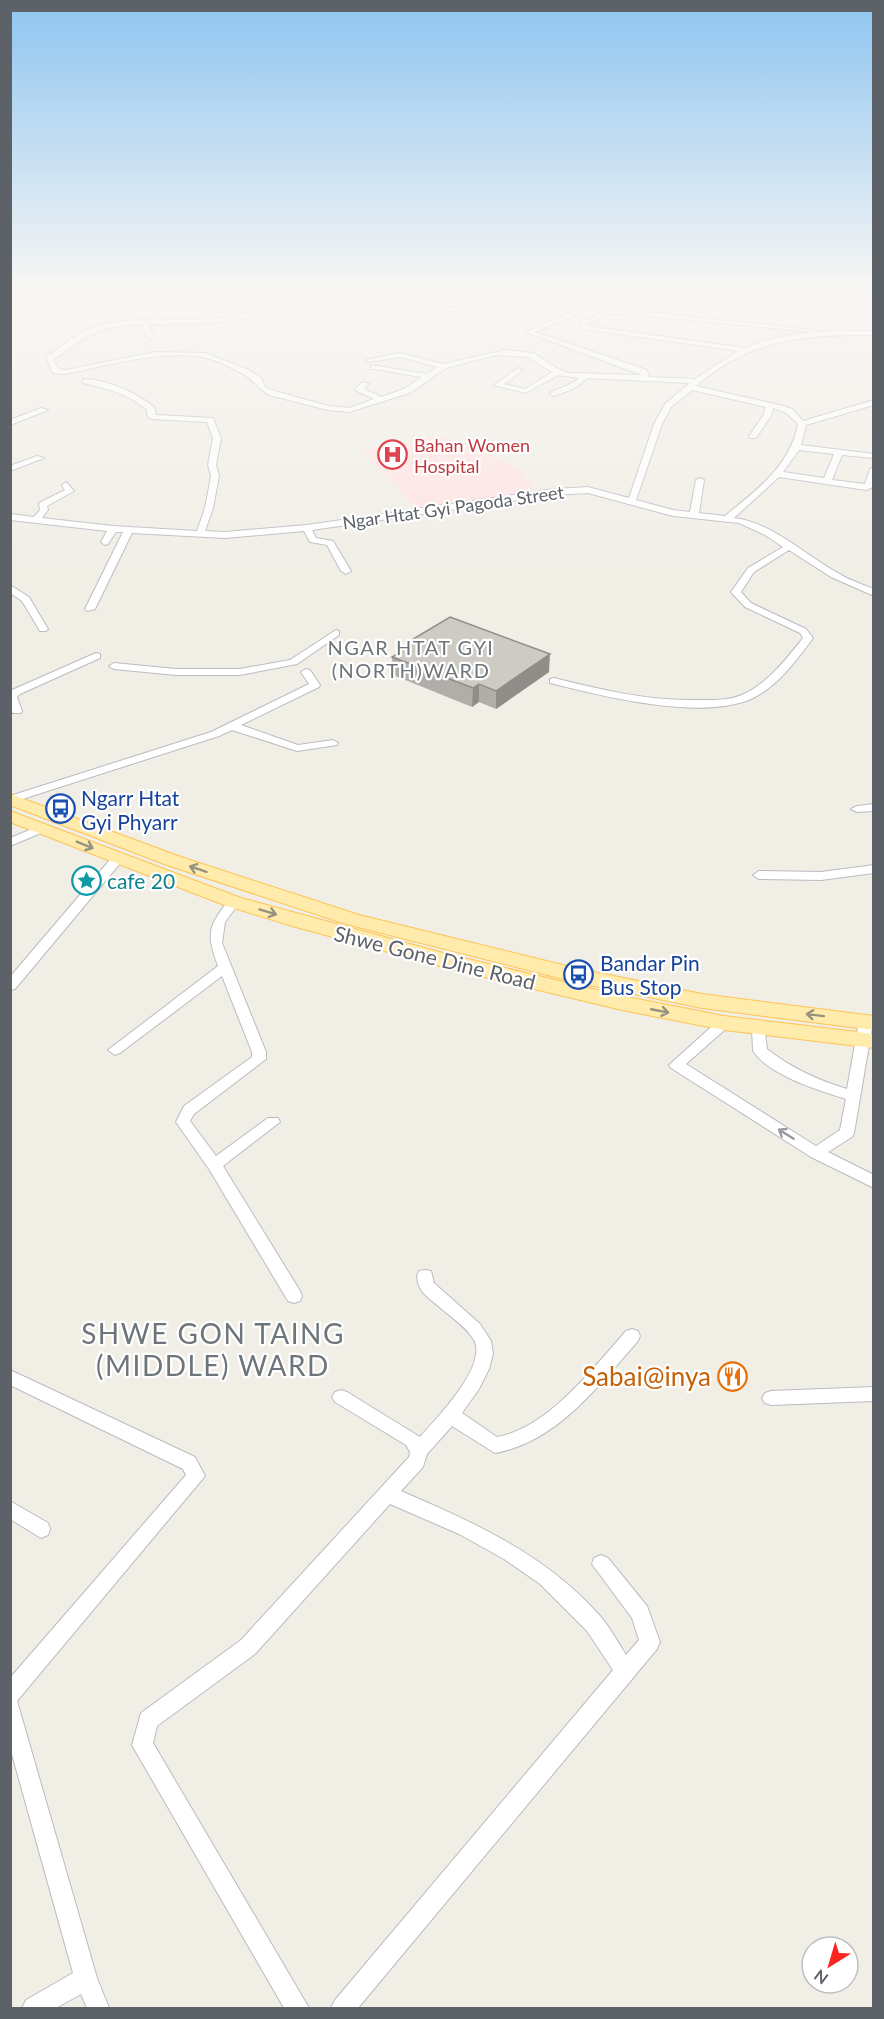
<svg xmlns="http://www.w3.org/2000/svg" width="884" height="2019" viewBox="0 0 884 2019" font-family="Lato,sans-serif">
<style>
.medical{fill:#fee2e2}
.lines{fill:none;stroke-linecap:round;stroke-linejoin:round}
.minor-casing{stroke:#b8bcc1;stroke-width:2}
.primary-casing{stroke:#ffc351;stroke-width:2}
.minor{fill:#fff;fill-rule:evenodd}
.primary{fill:#ffecad;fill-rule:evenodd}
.wall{fill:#b1aea9}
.shaded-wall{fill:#908d89}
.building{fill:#cecac4;stroke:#908d89;stroke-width:1.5}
.oneway{stroke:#969280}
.oneway2{stroke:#96999d}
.labels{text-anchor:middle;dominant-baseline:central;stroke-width:4.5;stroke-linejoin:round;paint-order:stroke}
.far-health-label{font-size:18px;fill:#be3a42;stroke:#fff;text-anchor:start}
.far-street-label{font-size:18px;fill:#5d6268;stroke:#fff}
.far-quarter-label{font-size:20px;letter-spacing:1.5px;fill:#6e757a;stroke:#fff}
.transit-label{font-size:21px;fill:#164399;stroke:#fff;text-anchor:start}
.culture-label{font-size:21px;fill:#0d838f;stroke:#fff;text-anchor:start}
.street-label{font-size:21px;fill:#5d6268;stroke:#fff}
.near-food-label{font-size:26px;fill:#c56008;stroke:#fff;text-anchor:end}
.near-quarter-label{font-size:28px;letter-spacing:1.5px;fill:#6e757a;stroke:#fff}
</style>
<rect width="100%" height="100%" fill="#f1eee6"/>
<!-- medical -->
<path class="medical" d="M 443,435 L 519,468 L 535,491 L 418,509 L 361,450 Z"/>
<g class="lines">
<defs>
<g id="minor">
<path d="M 95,291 L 102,291 L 94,298 L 90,298 Z"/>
<path d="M 155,291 L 161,291 L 147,304 L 143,304 L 143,302 Z"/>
<path d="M 169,291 L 262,293 L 398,291 L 412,300 L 502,316 L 499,318 L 410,304 L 392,292 L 359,294 L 358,305 L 363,311 L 360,313 L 352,305 L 353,294 L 266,297 L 268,308 C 242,327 181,323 149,324 L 153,337 L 150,339 L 147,337 L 142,324 C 96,327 89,334 53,360 L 59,369 L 65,370 L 155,352 L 205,353 L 249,370 L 261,378 L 266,388 L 275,391 L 328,406 L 349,408 L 374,399 L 355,390 L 362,382 L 369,384 L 364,389 L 381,397 L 404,389 L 422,377 L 374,369 L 371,369 L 371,365 L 427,374 L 437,367 L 400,357 L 370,362 L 366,360 L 400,353 L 443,364 L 506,350 L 533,353 L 560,370 L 568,373 L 642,375 L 526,332 L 574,311 L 625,310 L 816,330 L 813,332 L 625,314 L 603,314 L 597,321 L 588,323 L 587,326 L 745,348 C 784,331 831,330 874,331 L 874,335 C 804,334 750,339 696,386 L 784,406 L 792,409 L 803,421 L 874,400 L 874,405 L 806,425 L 801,445 L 874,454 L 874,458 L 842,455 L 832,480 L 865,484 L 870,469 L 874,467 L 873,487 L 866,490 L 779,477 L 734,518 C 771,522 804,554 836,572 C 847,579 861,584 874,589 L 874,596 L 831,577 L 789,550 L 754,572 L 741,592 L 751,603 L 806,629 L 813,638 C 797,660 776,688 751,699 C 700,721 602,696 550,683 L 550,679 L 554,678 C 602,690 648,701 698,700 C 713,700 730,701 744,694 C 768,683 787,658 803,638 L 800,633 L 745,607 L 731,592 L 748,568 L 783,547 L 765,535 L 739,523 L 673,516 L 588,493 L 554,495 L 312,530 L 316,538 L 333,541 L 351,571 L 346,574 L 341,571 L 327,545 L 310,542 L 304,531 L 225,538 L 132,533 L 95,609 L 87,611 L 85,609 L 123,532 L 116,532 L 108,544 L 105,545 L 101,542 L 107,531 L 10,520 L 10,514 L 34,517 L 40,510 L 39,503 L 65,490 L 62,485 L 66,482 L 74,491 L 47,506 L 48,510 L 42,518 L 113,526 L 197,531 L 205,508 L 211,476 L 208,465 L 213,438 L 207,422 L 151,419 L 147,415 L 147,410 C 129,394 106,388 83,383 L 83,379 C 107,379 136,393 154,407 L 156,415 L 213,418 L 221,438 L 216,465 L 219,476 L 213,508 L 205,531 L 225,532 L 307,525 L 554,489 L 588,487 L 629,498 L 654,424 L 665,404 L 690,383 L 587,378 C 574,390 570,390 554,396 L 550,394 L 551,392 C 562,387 570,386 579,378 L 558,375 L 526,393 L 494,385 L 518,368 L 522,370 L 521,372 L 504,384 L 525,389 L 552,372 L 528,357 L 496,355 L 446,368 L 410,393 L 349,412 L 328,410 L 269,395 C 258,389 253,378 241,373 C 230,367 215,359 202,357 C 157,350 110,365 65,374 L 53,373 L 46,357 C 63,346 78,331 97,326 C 147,311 214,330 261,307 L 259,297 L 172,293 ZM 575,315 L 597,315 L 593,318 L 583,320 L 580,327 L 583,329 L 738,351 L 695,379 L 649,377 L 647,370 L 535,332 ZM 692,390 L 766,407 L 763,416 L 749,436 L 750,438 L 756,438 L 771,416 L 773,408 L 786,413 L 798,424 C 790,467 756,490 725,516 L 699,513 L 704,480 L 700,478 L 696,480 L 690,512 L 673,510 L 636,500 L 662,424 L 671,407 ZM 799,450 L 834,454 L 824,478 L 783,472 Z"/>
<path d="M 519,295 L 521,298 L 505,306 L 455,300 L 458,298 L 504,302 Z"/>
<path d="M 15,296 L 20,297 L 10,304 L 10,299 Z"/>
<path d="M 41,408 L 48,410 L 10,425 L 10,420 Z"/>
<path d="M 37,456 L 44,458 L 10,471 L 10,466 Z"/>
<path d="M 10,585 L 29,597 L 48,629 L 46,631 L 40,631 L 22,601 L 10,593 Z"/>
<path d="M 336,630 L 339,631 L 339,635 L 297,664 L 240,675 L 176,675 L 114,669 L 109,666 L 114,663 L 176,669 L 240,669 L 290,660 Z"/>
<path d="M 96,653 L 100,654 L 100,658 L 20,694 L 17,697 L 22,711 L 21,713 L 13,713 L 10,708 L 12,690 Z"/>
<path d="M 306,669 L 310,670 L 320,685 L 319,687 L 241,725 L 298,745 L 333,740 L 338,743 L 337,745 L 297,751 L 232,730 L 219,736 L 10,803 L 10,796 L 211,732 L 309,684 L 301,672 Z"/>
<path d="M 874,804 L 874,811 L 857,812 L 851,809 L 857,806 Z"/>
<path d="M 44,824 L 50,828 L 48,830 L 10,846 L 10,838 Z"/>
<path d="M 118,854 L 124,858 L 122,861 L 15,989 L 10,990 L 10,977 L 114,855 Z"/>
<path d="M 874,865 L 874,873 L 821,880 L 759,879 L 753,875 L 759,871 L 821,872 Z"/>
<path d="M 234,898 L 240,902 L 225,922 L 222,943 L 266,1052 L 266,1059 L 194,1114 L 190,1121 L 216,1156 L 268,1118 L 278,1118 L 280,1122 L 223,1166 L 300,1291 L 302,1296 L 300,1301 L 294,1303 L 288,1301 L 209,1169 L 176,1122 L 184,1106 L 252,1057 L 252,1052 L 222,976 L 120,1053 L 115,1055 L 108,1050 L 218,966 C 206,933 208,926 230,899 Z"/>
<path d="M 866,1017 L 873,1022 L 854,1133 L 852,1137 L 828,1152 L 874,1175 L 874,1188 L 811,1157 L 671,1068 L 669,1065 L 719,1020 L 729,1020 L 731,1023 L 729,1026 L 686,1064 L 816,1146 L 840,1130 L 846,1099 C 818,1090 770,1076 753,1051 L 752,1028 L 754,1025 L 764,1025 L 767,1049 C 791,1068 818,1080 847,1089 L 859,1022 Z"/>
<path d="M 425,1270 L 431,1271 L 434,1283 L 480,1324 L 491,1341 L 493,1354 L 489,1369 L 479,1389 L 462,1413 L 497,1437 C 548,1428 593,1368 626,1331 L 632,1329 L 638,1331 L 640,1336 L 638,1341 C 598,1386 557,1442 495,1453 L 452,1426 L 427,1454 L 423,1467 L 401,1491 C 475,1523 547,1555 601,1617 C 610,1628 618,1642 626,1655 L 639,1640 L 632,1618 L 592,1564 L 594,1558 L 601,1555 L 608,1558 L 647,1606 L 660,1642 L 657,1649 L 358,2008 L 331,2008 L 335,2000 L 613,1670 L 587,1631 L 540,1584 L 504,1559 L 459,1534 L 390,1504 L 255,1654 L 157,1726 L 153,1743 L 309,2008 L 284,2008 L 132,1745 L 141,1713 L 241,1640 L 409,1457 L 410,1452 L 406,1445 L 335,1402 L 332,1397 L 335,1392 L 341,1390 L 347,1392 L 420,1437 C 436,1419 488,1366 474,1340 C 466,1326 448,1315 437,1305 C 426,1296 418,1291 417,1276 L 419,1271 Z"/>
<path d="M 10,1370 L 195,1457 L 205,1476 L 17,1701 L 97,1978 L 109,2008 L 87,2008 L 81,1994 L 56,2008 L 22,2008 L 26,2000 L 73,1973 L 10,1747 L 10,1678 L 186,1475 L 183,1469 L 10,1385 Z"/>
<path d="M 874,1387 L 874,1401 L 771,1405 L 765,1403 L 762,1398 L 765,1393 L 771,1391 Z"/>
<path d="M 10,1501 L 48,1523 L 50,1529 L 48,1535 L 41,1538 L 10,1519 Z"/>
</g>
<g id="primary">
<path d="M 10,794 L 181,857 L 359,915 L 575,968 L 702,994 L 874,1016 L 874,1030 L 702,1008 L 575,982 L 346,924 L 167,865 L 10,805 Z"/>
<path d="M 10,811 L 241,898 L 447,954 L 622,996 L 724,1016 L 874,1034 L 874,1048 L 724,1030 L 622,1010 L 447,968 L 296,927 L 227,906 L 10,822 Z"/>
</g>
</defs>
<!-- minor casing -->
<use href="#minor" class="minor-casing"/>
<!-- primary casing -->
<use href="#primary" class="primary-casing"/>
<!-- minor -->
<use href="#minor" class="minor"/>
<!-- primary -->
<use href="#primary" class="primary"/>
</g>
<!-- wall -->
<path class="wall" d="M 408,642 L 549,672 L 496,709 L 479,702 L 472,707 L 393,675 L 392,657 L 408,647 Z"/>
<!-- shaded-wall -->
<g class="shaded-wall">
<path d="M 550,654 L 549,672 L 496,709 L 496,691 Z"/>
<path d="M 479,684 L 479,702 L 472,707 L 473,688 Z"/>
</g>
<!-- building -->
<path class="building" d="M 450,617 L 550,654 L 496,691 L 479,684 L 473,688 L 392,657 L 413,644 L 408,642 Z"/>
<!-- one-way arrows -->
<defs><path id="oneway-shaft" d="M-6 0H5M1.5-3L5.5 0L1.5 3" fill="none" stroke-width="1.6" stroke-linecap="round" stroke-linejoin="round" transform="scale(1.5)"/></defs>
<g class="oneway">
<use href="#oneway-shaft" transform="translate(85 845) rotate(22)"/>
<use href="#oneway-shaft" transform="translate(198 869) rotate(-162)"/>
<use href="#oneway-shaft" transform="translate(268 912) rotate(17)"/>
<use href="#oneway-shaft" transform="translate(660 1011) rotate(11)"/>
<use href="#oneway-shaft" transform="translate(815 1015) rotate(-173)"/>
</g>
<use class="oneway2" href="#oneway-shaft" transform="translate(786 1134) rotate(-148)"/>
<!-- sky -->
<linearGradient id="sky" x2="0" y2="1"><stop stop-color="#8ec5f1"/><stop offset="0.51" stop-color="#f9f7f4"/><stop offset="1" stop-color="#f9f7f4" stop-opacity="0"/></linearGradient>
<rect width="884" height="573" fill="url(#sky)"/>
<!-- icons -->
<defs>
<symbol id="hospital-ring" viewBox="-11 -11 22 22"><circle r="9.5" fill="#fff" stroke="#e0444e" stroke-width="1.5"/><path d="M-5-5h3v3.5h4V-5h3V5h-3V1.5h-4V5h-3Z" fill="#e0444e"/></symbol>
<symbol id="bus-ring" viewBox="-11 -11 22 22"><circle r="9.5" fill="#fff" stroke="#1a4fb4" stroke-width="1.5"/><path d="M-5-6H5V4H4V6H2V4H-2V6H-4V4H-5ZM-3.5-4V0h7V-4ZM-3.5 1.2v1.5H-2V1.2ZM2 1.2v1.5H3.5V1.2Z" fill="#1a4fb4"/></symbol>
<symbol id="sight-ring" viewBox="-11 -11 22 22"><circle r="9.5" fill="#fff" stroke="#0f9aa8" stroke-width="1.5"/><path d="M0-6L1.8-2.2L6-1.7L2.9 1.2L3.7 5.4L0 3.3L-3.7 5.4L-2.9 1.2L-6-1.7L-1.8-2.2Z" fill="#0f9aa8"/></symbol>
<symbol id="restaurant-ring" viewBox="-11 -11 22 22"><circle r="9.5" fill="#fff" stroke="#e8710a" stroke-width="1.5"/><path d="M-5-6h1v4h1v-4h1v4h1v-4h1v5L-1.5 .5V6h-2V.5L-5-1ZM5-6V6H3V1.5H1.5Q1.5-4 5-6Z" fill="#e8710a"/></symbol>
</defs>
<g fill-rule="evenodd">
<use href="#hospital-ring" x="376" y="438" width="33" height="33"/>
<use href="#bus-ring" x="44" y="792" width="33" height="33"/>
<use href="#sight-ring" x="70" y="864" width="33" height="33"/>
<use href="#bus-ring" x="562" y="958" width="33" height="33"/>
<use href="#restaurant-ring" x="716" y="1360" width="33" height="33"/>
</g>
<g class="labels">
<!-- far-health labels -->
<g class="far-health-label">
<text x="414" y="445">Bahan Women<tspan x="414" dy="21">Hospital</tspan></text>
</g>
<!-- far-street labels -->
<g class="far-street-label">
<text transform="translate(453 507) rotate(-8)">Ngar Htat Gyi Pagoda Street</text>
</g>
<!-- far-quarter labels -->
<g class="far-quarter-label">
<text x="411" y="647">NGAR HTAT GYI<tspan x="411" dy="23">(NORTH)WARD</tspan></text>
</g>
<!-- transit labels -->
<g class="transit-label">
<text x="81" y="797">Ngarr Htat<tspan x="81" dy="24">Gyi Phyarr</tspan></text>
<text x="600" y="962">Bandar Pin<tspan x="600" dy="24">Bus Stop</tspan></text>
</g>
<!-- culture labels -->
<g class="culture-label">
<text x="107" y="880">cafe 20</text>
</g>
<!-- street labels -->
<g class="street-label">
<text transform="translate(435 957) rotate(14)">Shwe Gone Dine Road</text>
</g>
<!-- near-food labels -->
<g class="near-food-label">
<text x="711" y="1376">Sabai@inya</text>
</g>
<!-- near-quarter labels -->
<g class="near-quarter-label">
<text x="213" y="1333">SHWE GON TAING<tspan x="213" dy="32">(MIDDLE) WARD</tspan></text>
</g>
</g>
<!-- border -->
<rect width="884" height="2019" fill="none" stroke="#5d6268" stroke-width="24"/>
<!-- north arrow -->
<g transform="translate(830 1965) rotate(217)"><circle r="28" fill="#ffffff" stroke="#bec0c3" stroke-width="1.5"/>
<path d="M0-4.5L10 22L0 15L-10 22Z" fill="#fc2421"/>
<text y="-9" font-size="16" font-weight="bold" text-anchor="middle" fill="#5d6268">N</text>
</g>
</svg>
